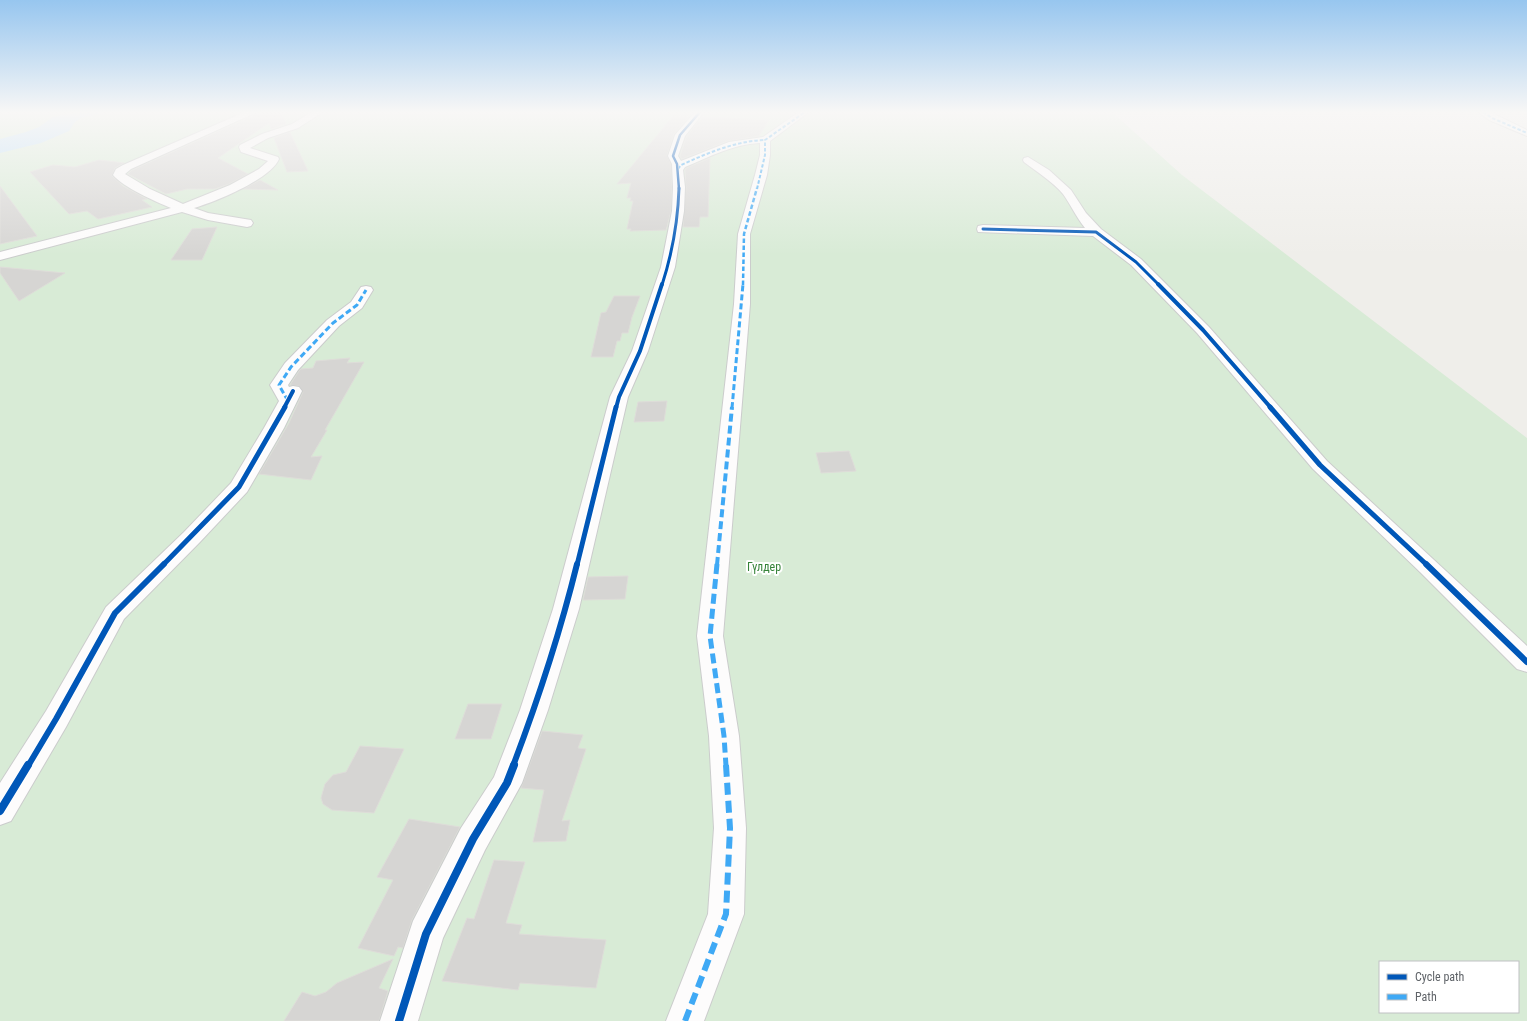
<svg xmlns="http://www.w3.org/2000/svg" width="1527" height="1021" viewBox="0 0 1527 1021" font-family="'Roboto Condensed',sans-serif">
<style>
.green{fill:#d8ebd6;fill-rule:evenodd}
.water{fill:#bfe0f9}
.building{fill:#d6d5d3;stroke:#deddd9}
.lines{fill:none;stroke-linecap:round;stroke-linejoin:round}
.minor-casing{stroke:#cbcccc;stroke-width:2}
.minor{fill:#fdfcfc;fill-rule:evenodd}
.quiet-far5{stroke:#3fa9f5;stroke-width:2;stroke-dasharray:3.5 2;stroke-linecap:butt}
.quiet-far4{stroke:#3fa9f5;stroke-width:2.5;stroke-dasharray:4.5 2.5;stroke-linecap:butt}
.quiet-far3{stroke:#3fa9f5;stroke-width:3;stroke-dasharray:6 3;stroke-linecap:butt}
.quiet-far2{stroke:#3fa9f5;stroke-width:4;stroke-dasharray:8 4;stroke-linecap:butt}
.quiet-far1{stroke:#3fa9f5;stroke-width:5;stroke-dasharray:10 5;stroke-linecap:butt}
.quiet{stroke:#3fa9f5;stroke-width:6;stroke-dasharray:12 6;stroke-linecap:butt}
.cycleway-far5-casing{stroke:#fff;stroke-width:3.5}
.cycleway-far4-casing{stroke:#fff;stroke-width:4.5}
.cycleway-far3-casing{stroke:#fff;stroke-width:6}
.cycleway-far2-casing{stroke:#fff;stroke-width:8}
.cycleway-far1-casing{stroke:#fff;stroke-width:8}
.cycleway-casing{stroke:#fff;stroke-width:10}
.cycleway-far5{stroke:#0057b8;stroke-width:2.5}
.cycleway-far4{stroke:#0057b8;stroke-width:3}
.cycleway-far3{stroke:#0057b8;stroke-width:4}
.cycleway-far2{stroke:#0057b8;stroke-width:5}
.cycleway-far1{stroke:#0057b8;stroke-width:6}
.cycleway{stroke:#0057b8;stroke-width:8}
.labels{text-anchor:middle;dominant-baseline:central;stroke-width:4;stroke-linejoin:round;paint-order:stroke}
.park-label{font-size:12px;fill:#348238;stroke:#fff}
</style>
<rect width="100%" height="100%" fill="#efeeea"/>
<!-- green -->
<path class="green" d="M 0,112 L 1112,112 L 1182,175 L 1527,438 L 1527,1021 L 0,1021 ZM 1380,962 L 1518,962 L 1518,1012 L 1380,1012 Z"/>
<!-- water -->
<path class="water" d="M 81,112 L 105,112 L 80,118 L 74,123 L 69,131 L 41,143 L 0,153 L 0,139 L 26,132 L 39,127 L 53,117 Z"/>
<!-- building -->
<g class="building">
<path d="M 261,112 L 284,112 L 282,115 L 286,124 L 271,129 L 269,123 L 218,158 L 248,174 L 229,184 L 215,189 L 187,189 L 166,194 L 128,174 L 132,170 Z"/>
<path d="M 673,116 L 689,116 L 674,134 L 667,156 L 671,164 L 672,187 L 671,211 L 667,227 L 666,230 L 630,231 L 631,229 L 627,229 L 633,201 L 630,201 L 631,198 L 627,198 L 631,183 L 617,184 Z"/>
<path d="M 702,117 L 769,120 L 759,136 L 728,141 L 682,159 L 680,156 L 686,137 Z"/>
<path d="M 290,132 L 308,171 L 287,172 L 274,138 Z"/>
<path d="M 710,158 L 708,217 L 700,217 L 699,227 L 683,227 L 686,187 L 685,170 L 686,168 Z"/>
<path d="M 99,160 L 124,163 L 115,168 L 112,176 L 123,186 L 147,199 L 142,200 L 152,207 L 98,219 L 87,211 L 69,214 L 30,172 L 53,165 L 75,167 Z"/>
<path d="M 260,180 L 278,190 L 243,189 Z"/>
<path d="M 0,186 L 37,236 L 0,244 Z"/>
<path d="M 217,227 L 202,260 L 171,260 L 192,229 Z"/>
<path d="M 0,267 L 65,273 L 19,301 L 0,273 Z"/>
<path d="M 614,296 L 640,296 L 632,317 L 628,333 L 622,333 L 620,341 L 617,341 L 613,357 L 591,357 L 601,313 L 606,312 Z"/>
<path d="M 350,358 L 347,363 L 364,362 L 325,430 L 327,430 L 311,457 L 322,456 L 311,480 L 259,474 L 289,423 L 303,392 L 299,386 L 290,385 L 299,371 L 301,369 L 313,368 L 316,361 Z"/>
<path d="M 667,401 L 664,421 L 634,422 L 638,402 Z"/>
<path d="M 849,451 L 856,471 L 821,473 L 816,453 Z"/>
<path d="M 628,576 L 625,599 L 583,600 L 588,577 Z"/>
<path d="M 468,704 L 502,704 L 491,739 L 455,739 Z"/>
<path d="M 542,731 L 583,735 L 578,748 L 586,749 L 562,821 L 570,820 L 566,841 L 533,842 L 544,790 L 521,788 Z"/>
<path d="M 360,746 L 404,749 L 374,813 L 332,810 L 323,804 L 321,798 L 325,784 L 333,775 L 346,772 Z"/>
<path d="M 409,819 L 460,827 L 412,920 L 403,948 L 398,947 L 394,956 L 358,948 L 393,880 L 377,877 Z"/>
<path d="M 494,860 L 525,862 L 506,923 L 522,925 L 519,934 L 606,940 L 596,988 L 520,983 L 518,990 L 442,981 L 467,918 L 474,919 Z"/>
<path d="M 393,959 L 379,988 L 388,991 L 379,1021 L 284,1021 L 302,992 L 315,996 L 326,992 L 337,983 Z"/>
</g>
<g class="lines">
<defs>
<g id="minor">
<path d="M 245,112 L 257,112 L 131,169 L 125,174 L 150,189 L 183,204 L 230,185 L 259,169 L 267,162 L 268,161 L 241,152 L 239,147 L 240,145 L 262,134 L 292,124 L 312,112 L 323,112 L 298,128 L 268,138 L 250,148 L 278,157 L 279,159 C 271,179 215,202 194,208 L 208,213 L 251,220 L 253,223 L 251,226 L 247,227 L 208,220 L 182,212 L 0,260 L 0,252 L 171,208 C 156,202 123,187 113,175 L 116,169 L 123,165 Z"/>
<path d="M 695,112 L 704,112 L 685,136 L 678,156 L 681,161 L 729,142 L 763,137 L 799,112 L 809,112 L 770,141 L 770,155 L 767,175 L 750,234 L 750,304 L 723,636 L 739,736 L 746,828 L 744,914 L 704,1021 L 666,1021 L 708,914 L 714,828 L 709,736 L 697,636 L 734,304 L 738,234 L 755,175 L 760,155 L 760,143 C 733,144 709,157 685,167 L 683,170 L 685,187 L 684,211 L 675,267 L 648,351 L 628,397 L 579,609 L 548,710 L 522,783 L 485,850 L 443,938 L 418,1021 L 380,1021 L 413,921 L 461,828 L 494,777 L 520,710 L 553,609 L 610,397 L 632,351 L 661,267 L 672,211 L 673,187 L 672,164 L 668,156 L 675,135 Z"/>
<path d="M 1479,112 L 1490,112 L 1527,130 L 1527,136 L 1489,120 Z"/>
<path d="M 1028,157 L 1049,170 L 1071,190 L 1086,213 L 1101,229 L 1141,259 L 1209,327 L 1327,461 L 1527,646 L 1527,672 L 1517,669 L 1420,572 L 1313,469 L 1197,333 L 1131,265 L 1093,236 L 978,232 L 977,229 L 978,226 L 983,225 L 1085,228 C 1076,217 1071,205 1063,194 C 1053,182 1037,172 1024,162 L 1023,160 L 1024,158 Z"/>
<path d="M 366,286 L 371,287 L 373,290 L 362,308 L 339,326 L 298,370 L 288,385 L 289,387 L 293,386 L 299,387 L 302,391 L 284,428 L 247,492 L 200,542 L 124,619 L 66,727 L 11,821 L 0,825 L 0,783 L 46,711 L 106,607 L 184,532 L 231,483 L 264,428 L 279,401 L 270,385 L 285,363 L 327,320 L 351,302 L 361,287 Z"/>
</g>
</defs>
<!-- minor casing -->
<use href="#minor" class="minor-casing"/>
<!-- minor -->
<use href="#minor" class="minor"/>
<!-- quiet-far5 -->
<g class="quiet-far5">
<path d="M 1483,112 L 1492,118 L 1527,133"/>
<path d="M 678,169 L 681,165 C 708,153 735,141 765,140"/>
<path d="M 757,189 L 765,155 L 765,140 L 805,112"/>
</g>
<!-- quiet-far4 -->
<path class="quiet-far4" d="M 743,285 L 744,234 L 757,188"/>
<!-- quiet-far3 -->
<g class="quiet-far3">
<path d="M 288,401 L 279,385 L 291,367 L 333,323 L 357,305 L 366,290"/>
<path d="M 732,408 L 743,284"/>
</g>
<!-- quiet-far2 -->
<path class="quiet-far2" d="M 717,565 L 732,407"/>
<!-- quiet-far1 -->
<path class="quiet-far1" d="M 717,564 L 710,636 L 724,736 L 726,766"/>
<!-- quiet -->
<path class="quiet" d="M 685,1021 L 726,914 L 730,828 L 726,765"/>
<defs>
<path id="cycleway-far5" d="M 679,189 L 677,164 L 673,156 L 680,135 L 700,112"/>
<g id="cycleway-far4">
<path d="M 983,229 L 1096,232 L 1136,262 L 1159,285"/>
<path d="M 662,285 C 672,254 678,220 679,188"/>
</g>
<g id="cycleway-far3">
<path d="M 1158,284 L 1203,330 L 1271,408"/>
<path d="M 284,408 L 293,391"/>
<path d="M 616,408 L 619,397 L 640,351 L 662,284"/>
</g>
<g id="cycleway-far2">
<path d="M 1270,407 L 1320,465 L 1427,565"/>
<path d="M 163,565 L 239,487 L 285,407"/>
<path d="M 577,565 L 616,407"/>
</g>
<g id="cycleway-far1">
<path d="M 1426,564 L 1527,662"/>
<path d="M 28,766 L 56,719 L 115,613 L 164,564"/>
<path d="M 513,766 C 538,700 560,633 577,564"/>
</g>
<g id="cycleway">
<path d="M 0,811 L 28,765"/>
<path d="M 399,1021 L 426,934 L 473,839 L 507,783 L 514,765"/>
</g>
</defs>
<!-- cycleway-far5 casing -->
<use href="#cycleway-far5" class="cycleway-far5-casing"/>
<!-- cycleway-far4 casing -->
<use href="#cycleway-far4" class="cycleway-far4-casing"/>
<!-- cycleway-far3 casing -->
<use href="#cycleway-far3" class="cycleway-far3-casing"/>
<!-- cycleway-far2 casing -->
<use href="#cycleway-far2" class="cycleway-far2-casing"/>
<!-- cycleway-far1 casing -->
<use href="#cycleway-far1" class="cycleway-far1-casing"/>
<!-- cycleway casing -->
<use href="#cycleway" class="cycleway-casing"/>
<!-- cycleway-far5 -->
<use href="#cycleway-far5" class="cycleway-far5"/>
<!-- cycleway-far4 -->
<use href="#cycleway-far4" class="cycleway-far4"/>
<!-- cycleway-far3 -->
<use href="#cycleway-far3" class="cycleway-far3"/>
<!-- cycleway-far2 -->
<use href="#cycleway-far2" class="cycleway-far2"/>
<!-- cycleway-far1 -->
<use href="#cycleway-far1" class="cycleway-far1"/>
<!-- cycleway -->
<use href="#cycleway" class="cycleway"/>
</g>
<!-- sky -->
<linearGradient id="sky" x2="0" y2="1"><stop stop-color="#97c6ef"/><stop offset="0.44" stop-color="#f8f7f6"/><stop offset="1" stop-color="#f8f7f6" stop-opacity="0"/></linearGradient>
<rect width="1527" height="255" fill="url(#sky)"/>
<g class="labels">
<!-- park labels -->
<g class="park-label">
<text x="764" y="567">Гүлдер</text>
</g>
</g>
<!-- legend -->
<rect x="1379" y="961" width="140" height="52" fill="#ffffff" stroke="#bfc1c3"/>
<rect x="1387" y="974" width="20" height="6" fill="#0057b8" stroke="#bfc1c3"/>
<text x="1415" y="981" font-size="12" fill="#5f6368">Cycle path</text>
<rect x="1387" y="994" width="20" height="6" fill="#3fa9f5" stroke="#bfc1c3"/>
<text x="1415" y="1001" font-size="12" fill="#5f6368">Path</text>
</svg>
